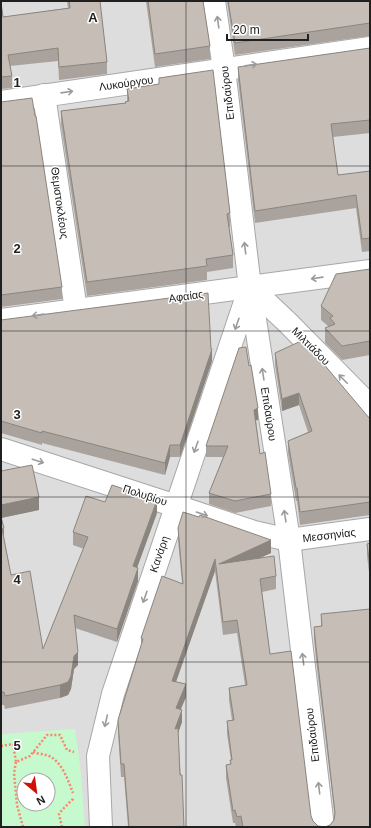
<svg xmlns="http://www.w3.org/2000/svg" width="371" height="828" viewBox="0 0 371 828" font-family="Arial,sans-serif">
<style>
.residential{fill:#dedddd;fill-rule:evenodd}
.park{fill:#c6f9cd;fill-rule:evenodd}
.lines{fill:none;stroke-linecap:round;stroke-linejoin:round}
.minor-casing{stroke:#a7a7a7;stroke-width:24}
.path{stroke:#f98770;stroke-width:2.5;stroke-dasharray:2 2;stroke-linecap:butt}
.minor{stroke:#fff;stroke-width:22}
.wall{fill:#aaa39d}
.shaded-wall{fill:#8b857f}
.building{fill:#c6beb6;stroke:#8b857f}
.oneway{stroke:#9b9b9b}
.grid{fill:none;stroke:#202020;stroke-width:1;stroke-opacity:0.55}
.labels{text-anchor:middle;dominant-baseline:central;stroke-width:3;stroke-linejoin:round;paint-order:stroke}
.street-label{font-size:11px;fill:#202020;stroke:#fff}
.grid-label{font-size:13px;text-anchor:middle;font-weight:bold;fill:#202020;stroke:#fff;stroke-width:3;stroke-linejoin:round;paint-order:stroke}
</style>
<rect width="100%" height="100%" fill="#f1eee7"/>
<!-- residential -->
<path class="residential" d="M 1,1 L 370,1 L 370,827 L 1,827 ZM 24,780 L 48,780 L 48,804 L 24,804 Z"/>
<!-- park -->
<path class="park" d="M 75,729 L 80,765 L 85,827 L 1,827 L 1,734 ZM 24,780 L 48,780 L 48,804 L 24,804 Z"/>
<g class="lines">
<defs>
<g id="minor">
<path d="M 214,1 L 224,69 L 250,287 L 289,540 L 323,827"/>
<path d="M 44,95 L 76,310"/>
<path d="M 1,102 L 370,48"/>
<path d="M 250,287 L 288,323 L 370,406"/>
<path d="M 1,320 L 370,271"/>
<path d="M 1,449 L 176,506 L 254,532 L 289,540 L 370,529"/>
<path d="M 101,827 L 98,756 L 113,694 L 249,290"/>
</g>
</defs>
<!-- minor casing -->
<use href="#minor" class="minor-casing"/>
<!-- path -->
<g class="path">
<path d="M 1,746 L 13,744 L 16,762 L 30,756 L 47,735 L 60,735 L 67,750 L 74,752"/>
<path d="M 33,752 C 38,754 44,754 49,756 C 62,762 68,780 73,793"/>
<path d="M 16,762 L 14,773 L 17,805 L 23,827"/>
<path d="M 62,827 L 59,814 L 62,810 L 73,799 L 73,797"/>
</g>
<!-- minor -->
<use href="#minor" class="minor"/>
</g>
<!-- wall -->
<g class="wall">
<path d="M 67,1 L 100,1 L 107,62 L 107,74 L 59,80 L 58,61 L 10,66 L 12,76 L 12,88 L 1,89 L 1,2 L 3,17 L 68,8 Z"/>
<path d="M 146,1 L 203,1 L 210,46 L 210,59 L 155,67 Z"/>
<path d="M 227,1 L 370,1 L 370,36 L 235,55 Z"/>
<path d="M 370,48 L 370,133 L 333,137 L 338,175 L 370,171 L 370,251 L 362,252 L 356,208 L 255,223 L 238,80 L 238,67 Z"/>
<path d="M 159,78 L 230,213 L 230,227 L 229,227 L 233,255 L 233,268 L 207,272 L 207,280 L 87,296 L 61,125 L 61,111 L 125,103 L 127,101 L 127,89 L 159,84 Z"/>
<path d="M 1,102 L 62,287 L 62,299 L 1,307 Z"/>
<path d="M 370,269 L 370,355 L 342,360 L 325,343 L 325,328 L 329,327 L 321,320 L 321,306 Z"/>
<path d="M 1,320 L 211,349 L 212,361 L 180,457 L 170,457 L 165,475 L 42,443 L 42,445 L 1,433 Z"/>
<path d="M 275,353 L 370,419 L 370,515 L 300,525 L 297,501 L 296,501 L 288,453 L 288,441 L 308,432 L 299,405 L 282,411 L 275,365 Z"/>
<path d="M 249,366 L 258,420 L 256,420 L 260,454 L 271,494 L 271,506 L 235,513 L 209,504 L 209,493 L 223,457 L 206,457 L 206,446 Z"/>
<path d="M 1,471 L 39,510 L 1,518 L 4,537 L 11,575 L 43,649 L 84,549 L 73,545 L 73,532 L 105,502 L 157,513 L 137,567 L 138,581 L 117,642 L 75,628 L 78,665 L 74,669 L 71,689 L 68,695 L 60,698 L 5,709 L 4,705 L 1,705 Z"/>
<path d="M 178,528 L 271,553 L 260,558 L 276,576 L 276,589 L 262,592 L 270,654 L 311,816 L 313,821 L 318,826 L 325,827 L 330,825 L 334,820 L 335,818 L 316,660 L 314,639 L 314,627 L 321,626 L 321,614 L 370,827 L 236,827 L 235,823 L 233,823 L 226,778 L 226,765 L 230,764 L 231,760 L 227,734 L 227,721 L 232,720 L 229,700 L 229,688 L 245,685 L 237,633 L 223,635 L 215,571 L 176,682 L 186,697 L 181,709 L 182,722 L 178,733 L 184,827 L 128,827 L 124,777 L 121,777 L 118,733 L 118,720 L 141,646 L 141,638 L 182,583 L 178,540 Z"/>
<path d="M 370,543 L 370,580 L 367,556 L 367,544 Z"/>
</g>
<!-- shaded-wall -->
<g class="shaded-wall">
<path d="M 212,349 L 212,361 L 180,457 L 180,445 Z"/>
<path d="M 299,393 L 299,405 L 282,411 L 282,399 Z"/>
<path d="M 258,408 L 258,420 L 254,421 L 254,410 Z"/>
<path d="M 170,445 L 170,457 L 165,475 L 165,463 Z"/>
<path d="M 39,497 L 39,510 L 1,518 L 1,505 Z"/>
<path d="M 157,500 L 157,513 L 133,579 L 133,566 Z"/>
<path d="M 4,528 L 4,541 L 2,529 Z"/>
<path d="M 271,540 L 271,553 L 219,576 L 219,564 Z"/>
<path d="M 215,559 L 215,571 L 172,693 L 172,681 Z"/>
<path d="M 138,568 L 138,581 L 117,642 L 117,629 Z"/>
<path d="M 78,652 L 78,665 L 74,669 L 71,689 L 68,695 L 60,698 L 60,685 L 74,656 Z"/>
<path d="M 186,684 L 186,697 L 176,720 L 176,708 Z"/>
<path d="M 182,710 L 182,722 L 175,742 L 175,729 Z"/>
</g>
<!-- building -->
<g class="building">
<path d="M 69,1 L 100,1 L 107,62 L 59,67 L 58,48 L 8,55 L 12,76 L 1,77 L 1,2 L 3,17 L 70,8 Z"/>
<path d="M 148,1 L 203,1 L 210,46 L 155,54 Z"/>
<path d="M 228,1 L 370,1 L 370,23 L 235,43 Z"/>
<path d="M 370,48 L 370,120 L 331,124 L 338,175 L 370,171 L 370,238 L 362,239 L 356,195 L 255,211 L 238,67 Z"/>
<path d="M 213,70 L 230,213 L 227,214 L 233,255 L 206,259 L 207,266 L 87,282 L 61,111 L 126,103 L 125,102 L 129,101 L 127,89 L 159,84 L 159,78 Z"/>
<path d="M 32,98 L 35,116 L 36,116 L 62,287 L 1,295 L 1,102 Z"/>
<path d="M 370,269 L 370,341 L 342,346 L 325,328 L 335,324 L 330,318 L 333,316 L 321,306 L 336,274 Z"/>
<path d="M 208,293 L 211,349 L 212,349 L 180,445 L 170,445 L 165,463 L 42,431 L 42,433 L 1,421 L 1,320 Z"/>
<path d="M 301,341 L 322,362 L 370,419 L 370,502 L 300,512 L 297,488 L 296,488 L 288,441 L 312,431 L 299,393 L 282,399 L 275,353 Z"/>
<path d="M 246,347 L 249,366 L 251,365 L 258,408 L 254,410 L 260,454 L 265,452 L 271,494 L 235,501 L 209,493 L 228,446 L 206,446 L 239,348 Z"/>
<path d="M 32,465 L 39,497 L 1,505 L 1,471 Z"/>
<path d="M 112,485 L 157,500 L 133,566 L 138,568 L 117,629 L 74,615 L 78,652 L 74,656 L 71,676 L 68,682 L 60,685 L 5,696 L 4,692 L 1,692 L 1,517 L 4,528 L 2,529 L 11,575 L 30,571 L 43,649 L 88,537 L 73,532 L 86,496 L 105,502 Z"/>
<path d="M 183,512 L 199,517 L 200,515 L 271,540 L 219,564 L 274,556 L 276,576 L 260,579 L 270,654 L 291,651 L 311,816 L 313,821 L 318,826 L 325,827 L 330,825 L 334,820 L 335,813 L 316,647 L 314,627 L 322,626 L 321,614 L 370,609 L 370,827 L 243,827 L 241,816 L 237,817 L 235,810 L 233,811 L 226,765 L 231,764 L 230,760 L 232,760 L 227,721 L 234,720 L 229,688 L 247,685 L 237,620 L 223,622 L 215,559 L 172,681 L 186,684 L 176,708 L 182,710 L 175,729 L 178,728 L 180,775 L 182,775 L 184,827 L 129,827 L 124,764 L 121,764 L 118,720 L 143,639 L 141,638 L 162,576 L 183,584 L 178,528 Z"/>
<path d="M 370,543 L 370,567 L 367,544 Z"/>
</g>
<!-- one-way arrows -->
<defs><path id="oneway-shaft" d="M-6 0H5M1.5-3L5.5 0L1.5 3" fill="none" stroke-width="1.6" stroke-linecap="round" stroke-linejoin="round"/></defs>
<g class="oneway">
<use href="#oneway-shaft" transform="translate(218 22) rotate(-98)"/>
<use href="#oneway-shaft" transform="translate(251 65) rotate(-8)"/>
<use href="#oneway-shaft" transform="translate(67 92) rotate(-8)"/>
<use href="#oneway-shaft" transform="translate(245 248) rotate(-97)"/>
<use href="#oneway-shaft" transform="translate(317 278) rotate(172)"/>
<use href="#oneway-shaft" transform="translate(38 315) rotate(172)"/>
<use href="#oneway-shaft" transform="translate(237 324) rotate(109)"/>
<use href="#oneway-shaft" transform="translate(263 374) rotate(-99)"/>
<use href="#oneway-shaft" transform="translate(343 379) rotate(-135)"/>
<use href="#oneway-shaft" transform="translate(196 447) rotate(109)"/>
<use href="#oneway-shaft" transform="translate(38 461) rotate(18)"/>
<use href="#oneway-shaft" transform="translate(202 514) rotate(19)"/>
<use href="#oneway-shaft" transform="translate(285 516) rotate(-99)"/>
<use href="#oneway-shaft" transform="translate(145 597) rotate(109)"/>
<use href="#oneway-shaft" transform="translate(303 659) rotate(-97)"/>
<use href="#oneway-shaft" transform="translate(106 721) rotate(103)"/>
<use href="#oneway-shaft" transform="translate(319 788) rotate(-97)"/>
</g>
<!-- grid -->
<path class="grid" d="M 186,1 L 186,827M 1,166 L 370,166M 1,331 L 370,331M 1,497 L 370,497M 1,662 L 370,662"/>
<g class="labels">
<!-- street labels -->
<g class="street-label">
<text transform="translate(126 83) rotate(-8)">Λυκούργου</text>
<text transform="translate(227 93) rotate(-97)">Επιδαύρου</text>
<text transform="translate(60 203) rotate(82)">Θεμιστοκλέους</text>
<text transform="translate(186 296) rotate(-8)">Αφαίας</text>
<text transform="translate(311 346) rotate(45)">Μιλτιάδου</text>
<text transform="translate(269 414) rotate(81)">Επιδαύρου</text>
<text transform="translate(145 495) rotate(18)">Πολυβίου</text>
<text transform="translate(329 535) rotate(-7)">Μεσσηνίας</text>
<text transform="translate(159 554) rotate(-71)">Κανάρη</text>
<text transform="translate(312 735) rotate(-97)">Επιδαύρου</text>
</g>
</g>
<g class="grid-label">
<text x="93" y="22">A</text>
<text x="17" y="87">1</text>
<text x="17" y="253">2</text>
<text x="17" y="419">3</text>
<text x="17" y="584">4</text>
<text x="17" y="750">5</text>
</g>
<!-- border -->
<rect width="371" height="828" fill="none" stroke="#202020" stroke-width="4"/>
<!-- north arrow -->
<g transform="translate(36 792) rotate(151)"><circle r="19" fill="#ffffff" stroke="#a6a6a6"/>
<path d="M0-3L7 15L0 10L-7 15Z" fill="#cf1002"/>
<text y="-6" font-size="11" font-weight="bold" text-anchor="middle" fill="#202020">N</text>
</g>
<!-- scale -->
<path d="M227 34v6h81v-6" fill="none" stroke="#202020" stroke-width="2"/>
<text x="233" y="34" font-size="12" fill="#202020" stroke="#ffffff" stroke-width="3" paint-order="stroke">20 m</text>
</svg>
